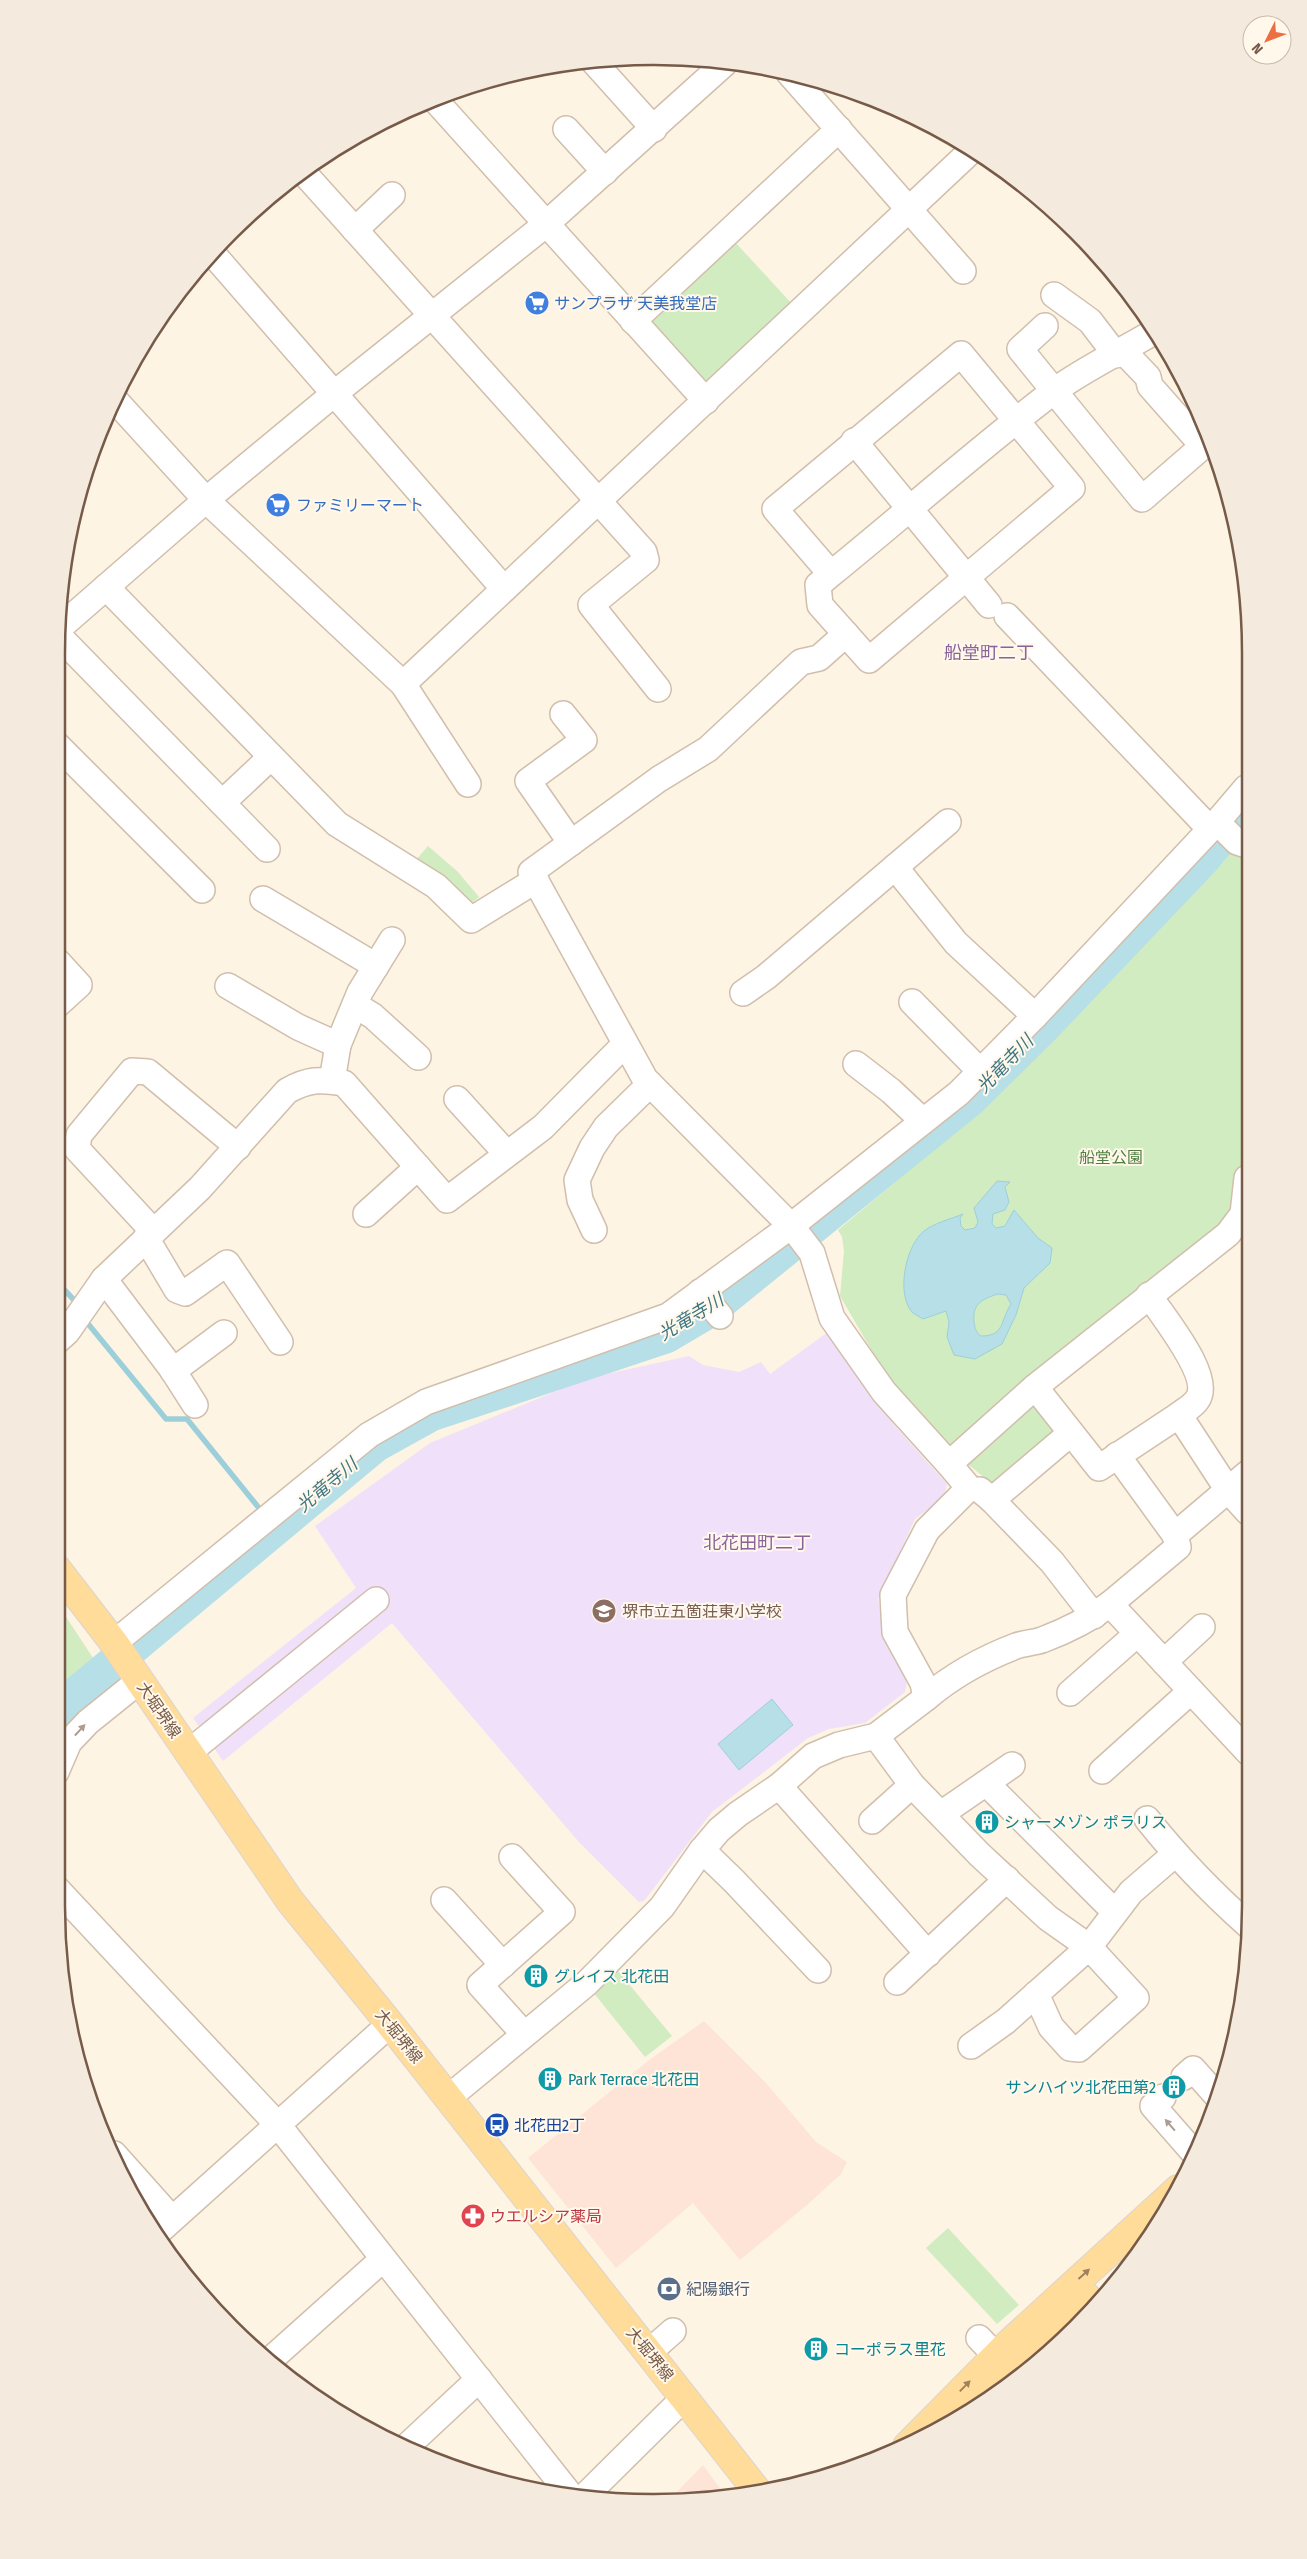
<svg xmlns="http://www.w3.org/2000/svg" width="1307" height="2559" viewBox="0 0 1307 2559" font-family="'Fira Sans Condensed','Noto Sans JP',sans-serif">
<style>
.commercial{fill:#fee4d7}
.education{fill:#f1e0fa}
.green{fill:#d1ecc1}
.water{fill:#b7dfe8;stroke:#9dcfda;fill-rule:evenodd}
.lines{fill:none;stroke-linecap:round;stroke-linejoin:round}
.stream{stroke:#9dcfda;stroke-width:5.5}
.river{stroke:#b7dfe8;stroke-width:35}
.minor-casing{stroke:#d1beac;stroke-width:28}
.major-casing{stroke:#dcd4cf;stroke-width:30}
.minor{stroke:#fff;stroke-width:25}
.major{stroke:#ffdc99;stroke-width:28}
.oneway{fill:#ad9c91}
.oneway2{fill:#a08160}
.labels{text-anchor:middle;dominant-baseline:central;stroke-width:4;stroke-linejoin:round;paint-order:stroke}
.shop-label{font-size:16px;fill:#366cbe;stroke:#fff8eb;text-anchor:start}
.park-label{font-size:16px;fill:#507e3f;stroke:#fff8eb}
.education-label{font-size:16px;fill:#785e54;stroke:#fff8eb;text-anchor:start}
.street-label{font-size:16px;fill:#775a48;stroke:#fff8eb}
.culture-label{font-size:16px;fill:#0d838f;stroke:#fff8eb;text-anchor:start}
.transit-label{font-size:16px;fill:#164399;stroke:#fff8eb;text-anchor:start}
.health-label{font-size:16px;fill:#be3a42;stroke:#fff8eb;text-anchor:start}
.service-label{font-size:16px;fill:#4e5e75;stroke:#fff8eb;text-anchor:start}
.neighbourhood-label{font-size:18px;fill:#8a639b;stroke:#fff8eb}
.water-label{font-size:18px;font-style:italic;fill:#3e7784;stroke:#fff8eb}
.rim{fill:none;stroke:#775a48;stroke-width:2.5}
</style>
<rect width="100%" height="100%" fill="#fdf4e4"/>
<!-- commercial -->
<g class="commercial">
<path d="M 704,2021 L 766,2083 L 816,2142 L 847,2162 L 841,2174 L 807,2205 L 740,2260 L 693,2203 L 616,2268 L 528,2158 L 648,2061 Z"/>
<path d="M 703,2465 L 727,2498 L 669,2500 Z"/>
</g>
<!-- education -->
<path class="education" d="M 828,1332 L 895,1426 L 947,1484 L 944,1497 L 915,1519 L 878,1599 L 887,1646 L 907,1681 L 905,1692 L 865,1723 L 829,1729 L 808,1738 L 712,1812 L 644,1901 L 639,1902 L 578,1841 L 392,1623 L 223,1761 L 193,1718 L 356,1588 L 315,1526 L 430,1443 L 588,1378 L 689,1356 L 703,1365 L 739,1372 L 761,1362 L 770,1374 Z"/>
<!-- green -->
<g class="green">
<path d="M 734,241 L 793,305 L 710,382 L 700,383 L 653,331 L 653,319 Z"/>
<path d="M 1227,845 L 1246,857 L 1247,1164 L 1240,1171 L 1236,1209 L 1227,1224 L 950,1454 L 887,1377 L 840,1296 L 844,1251 L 842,1237 L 838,1230 L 972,1118 L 1037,1056 Z"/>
<path d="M 428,846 L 458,872 L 479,897 L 468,906 L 416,860 Z"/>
<path d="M 1036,1393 L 1062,1424 L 1012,1473 L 991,1483 L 964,1461 Z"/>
<path d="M 57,1603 L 93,1658 L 56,1689 Z"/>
<path d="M 618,1971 L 672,2036 L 645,2057 L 593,1992 Z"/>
<path d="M 948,2228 L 1019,2305 L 997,2324 L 926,2248 Z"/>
</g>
<!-- water -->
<g class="water">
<path d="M 997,1181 L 1010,1182 L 1005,1187 L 1009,1202 L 1005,1210 L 993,1214 L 992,1224 L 996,1228 L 1005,1226 L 1014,1210 L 1038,1238 L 1052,1248 L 1050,1263 L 1024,1288 L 1016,1315 L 1002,1344 L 975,1359 L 954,1355 L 947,1337 L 949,1322 L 946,1311 L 923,1319 C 920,1317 916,1315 913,1313 C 895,1295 906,1245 924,1231 C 934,1223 951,1219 963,1214 L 960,1218 L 961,1226 L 965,1230 L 975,1228 L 978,1222 L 974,1208 ZM 998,1294 L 1006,1295 L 1011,1304 C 1000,1321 1005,1336 981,1336 C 976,1332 975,1329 974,1322 C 972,1304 982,1299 998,1294 Z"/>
<path d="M 772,1699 L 793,1725 L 739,1770 L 718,1744 Z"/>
</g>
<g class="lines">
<!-- stream -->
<g class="stream">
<path d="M 57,1282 L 74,1300"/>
<path d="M 85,1320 L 166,1419 L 187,1419 L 259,1508"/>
<path d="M 274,1529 L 275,1530"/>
</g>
<!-- river -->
<path class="river" d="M 56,1711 L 375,1445 L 431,1414 L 666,1336 L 710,1310 L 969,1100 L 1044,1026 L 1201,861 L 1246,807"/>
<defs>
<g id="minor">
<path d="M 593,61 L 654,129"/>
<path d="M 789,73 L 963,271"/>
<path d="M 435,100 L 706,401"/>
<path d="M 566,129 L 605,172"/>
<path d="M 304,173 L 644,552 L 646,560 L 591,605 L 658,689"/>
<path d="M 355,230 L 392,195"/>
<path d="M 213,254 L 504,589"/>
<path d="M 1054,295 L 1090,321 L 1116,355"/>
<path d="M 633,321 L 839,129"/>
<path d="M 1045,326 L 1020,349 L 1142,499 L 1203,446 L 1150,386 L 1148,377 L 1123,351"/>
<path d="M 114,399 L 206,500 L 403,684 L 971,151"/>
<path d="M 854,441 L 989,605"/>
<path d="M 831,574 L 775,509 L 961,354 L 1072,488 L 869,660 L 820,605 L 818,585 L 831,574 C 905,514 978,449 1054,391 C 1084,369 1120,352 1152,333"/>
<path d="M 106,587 L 337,824 L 436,886 L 471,920 L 536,880"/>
<path d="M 1007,616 L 1210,829"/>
<path d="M 58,629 L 206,500 L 335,393 L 545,225 L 725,63"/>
<path d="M 57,634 L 267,849"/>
<path d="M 846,634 L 819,658 L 801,662 L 708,749 L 659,779 L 531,872 L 645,1079 L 793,1228 L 812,1253 L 832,1318 L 884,1392 L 949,1464"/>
<path d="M 403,684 L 468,784"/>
<path d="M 563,714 L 584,740 L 528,781 L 571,843"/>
<path d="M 57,745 L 202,890"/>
<path d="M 222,803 L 271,757"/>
<path d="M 1217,822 L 1237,842 L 1246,845"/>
<path d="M 895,867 L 956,943 L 1035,1016"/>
<path d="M 263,899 L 376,966"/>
<path d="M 228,986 L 298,1027 L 338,1045"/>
<path d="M 743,993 L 766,977 L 948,822"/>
<path d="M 912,1002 L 980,1071"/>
<path d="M 57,1005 L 79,985 L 57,961"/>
<path d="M 355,1005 L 373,1016 L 418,1057"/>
<path d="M 856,1064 L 891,1091 L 923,1121"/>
<path d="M 332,1081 L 338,1045 L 360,992 L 392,940"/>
<path d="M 457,1099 L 507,1154"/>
<path d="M 366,1214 L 418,1167"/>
<path d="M 594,1230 L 580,1200 L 577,1180 L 592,1148 L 606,1127 L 650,1084"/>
<path d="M 153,1231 L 77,1149 L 79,1135 L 132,1071 L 148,1072 L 238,1147"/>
<path d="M 146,1238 L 177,1290 L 185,1293 L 227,1263 L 280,1342"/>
<path d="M 104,1279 L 172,1369 L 195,1405"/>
<path d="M 700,1292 L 720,1316"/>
<path d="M 1149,1295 C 1162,1316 1214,1377 1197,1400 C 1193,1406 1184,1411 1179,1415 L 1228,1490 L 1248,1512"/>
<path d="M 57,1341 L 67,1332 L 104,1279 L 200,1188 L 287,1091 C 308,1079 320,1079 344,1083 L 447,1200 L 543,1127 L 625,1044"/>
<path d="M 173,1371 L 224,1333"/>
<path d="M 1035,1387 L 1099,1468 L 1179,1415"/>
<path d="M 980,1490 L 992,1500 L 1071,1433"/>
<path d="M 992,1500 L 1052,1562 L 1094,1616"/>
<path d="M 1175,1535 L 1248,1473"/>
<path d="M 1110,1604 L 1178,1547 L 1175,1535 L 1117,1455"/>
<path d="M 114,1643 L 369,1435 L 426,1402 L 668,1316 L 791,1226 L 959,1093 L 1035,1016 L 1217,822 L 1246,788"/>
<path d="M 1164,1662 L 1202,1627"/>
<path d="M 1070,1693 L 1137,1634"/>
<path d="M 926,1698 C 953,1675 982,1659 1016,1646 C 1024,1643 1033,1643 1042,1640 C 1066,1631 1090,1619 1110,1604 L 1249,1753"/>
<path d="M 876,1736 L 912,1785 L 980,1855 L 1048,1918 L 1089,1947 L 1136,1998 L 1079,2049 L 1070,2048 L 1051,2027 L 1036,1994"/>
<path d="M 188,1753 L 376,1600"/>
<path d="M 1102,1771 L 1191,1691"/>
<path d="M 56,1772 L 69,1742 L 88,1722 L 139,1681"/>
<path d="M 987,1784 L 1115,1912"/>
<path d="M 779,1786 L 928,1954"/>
<path d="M 941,1814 L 1012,1765"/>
<path d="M 1147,1819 C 1178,1858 1212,1893 1249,1926"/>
<path d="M 872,1821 L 912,1785"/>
<path d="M 702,1850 L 734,1881 L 818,1970"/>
<path d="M 512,1857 L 562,1912 L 480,1985 L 524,2034"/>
<path d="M 56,1888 L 278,2125 L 571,2496"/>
<path d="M 444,1900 L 503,1965"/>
<path d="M 897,1982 L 1007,1879"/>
<path d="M 971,2046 L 1006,2021 L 1089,1947 L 1131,1892 L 1175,1854"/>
<path d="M 1184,2077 L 1193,2069 L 1217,2096"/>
<path d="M 1163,2097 L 1153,2106 L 1195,2154"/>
<path d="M 448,2098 L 587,1983 L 662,1907 L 702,1850 L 719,1830 L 738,1814 L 779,1786 L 813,1756 L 839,1745 L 876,1736 L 926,1698 L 923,1683 L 895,1632 L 893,1595 L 927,1530 L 969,1488 L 949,1464 L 1035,1387 L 1228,1234 L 1243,1214 L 1247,1178"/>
<path d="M 114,2154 L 172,2219"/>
<path d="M 156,2234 L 390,2024"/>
<path d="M 979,2338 L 996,2356"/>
<path d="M 648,2353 L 673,2331"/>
<path d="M 269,2361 L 383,2259"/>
<path d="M 405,2448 L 479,2379"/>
<path d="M 584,2497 L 684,2398"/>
</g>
<g id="major">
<path d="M 57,1569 L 114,1643 L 290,1901 L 390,2024 L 758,2492"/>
<path d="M 971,2408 L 1087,2297"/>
<path d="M 907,2446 L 1005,2347 L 1178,2189"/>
</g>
</defs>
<!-- minor casing -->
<use href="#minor" class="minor-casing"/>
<!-- major casing -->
<use href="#major" class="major-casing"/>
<!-- minor -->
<use href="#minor" class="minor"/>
<!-- major -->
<use href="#major" class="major"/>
</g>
<!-- one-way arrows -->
<defs><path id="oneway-solid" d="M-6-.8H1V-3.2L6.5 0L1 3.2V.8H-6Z" transform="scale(1.25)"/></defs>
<g class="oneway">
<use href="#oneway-solid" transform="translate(80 1730) rotate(-47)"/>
<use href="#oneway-solid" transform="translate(1170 2125) rotate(-131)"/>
</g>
<g class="oneway2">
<use href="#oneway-solid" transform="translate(1084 2274) rotate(-42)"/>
<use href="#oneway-solid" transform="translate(965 2386) rotate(-46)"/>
</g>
<!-- icons -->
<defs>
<symbol id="supermarket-disc" viewBox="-11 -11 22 22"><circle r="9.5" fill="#3f7fe0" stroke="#fff8eb"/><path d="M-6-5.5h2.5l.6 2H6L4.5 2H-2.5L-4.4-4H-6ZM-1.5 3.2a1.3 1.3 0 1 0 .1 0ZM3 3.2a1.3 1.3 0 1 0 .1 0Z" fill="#fff"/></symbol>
<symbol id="school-disc" viewBox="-11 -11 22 22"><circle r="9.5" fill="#8d6e63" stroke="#fff8eb"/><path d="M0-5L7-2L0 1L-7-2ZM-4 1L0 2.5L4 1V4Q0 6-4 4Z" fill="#fff"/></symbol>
<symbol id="building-disc" viewBox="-11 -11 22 22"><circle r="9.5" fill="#0f9aa8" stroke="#fff8eb"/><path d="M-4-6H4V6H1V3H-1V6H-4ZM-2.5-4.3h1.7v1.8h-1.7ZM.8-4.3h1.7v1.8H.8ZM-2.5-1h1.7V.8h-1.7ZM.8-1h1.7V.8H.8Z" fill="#fff"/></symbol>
<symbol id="bus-disc" viewBox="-11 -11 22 22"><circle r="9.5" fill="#1a4fb4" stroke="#fff8eb"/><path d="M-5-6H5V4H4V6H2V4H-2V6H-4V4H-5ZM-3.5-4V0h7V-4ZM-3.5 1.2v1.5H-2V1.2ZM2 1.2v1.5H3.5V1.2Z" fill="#fff"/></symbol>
<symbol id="pharmacy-disc" viewBox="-11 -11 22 22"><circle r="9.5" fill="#e0444e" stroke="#fff8eb"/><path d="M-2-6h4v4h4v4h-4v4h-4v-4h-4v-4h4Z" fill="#fff"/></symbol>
<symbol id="bank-disc" viewBox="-11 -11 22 22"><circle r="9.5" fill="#5c6f8a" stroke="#fff8eb"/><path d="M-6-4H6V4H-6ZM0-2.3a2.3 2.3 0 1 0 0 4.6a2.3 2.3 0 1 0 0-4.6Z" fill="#fff"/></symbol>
</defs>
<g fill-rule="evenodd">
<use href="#supermarket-disc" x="523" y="289" width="28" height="28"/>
<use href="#supermarket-disc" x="264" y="491" width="28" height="28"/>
<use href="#school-disc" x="590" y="1597" width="28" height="28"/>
<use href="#building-disc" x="973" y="1808" width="28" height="28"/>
<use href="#building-disc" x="522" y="1962" width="28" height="28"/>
<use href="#building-disc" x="536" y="2065" width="28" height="28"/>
<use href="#building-disc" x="1160" y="2073" width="28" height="28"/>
<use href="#bus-disc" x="483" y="2111" width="28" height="28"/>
<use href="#pharmacy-disc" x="459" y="2202" width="28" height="28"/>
<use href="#bank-disc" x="655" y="2275" width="28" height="28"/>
<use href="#building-disc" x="802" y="2335" width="28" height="28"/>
</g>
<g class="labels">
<!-- shop labels -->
<g class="shop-label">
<text x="554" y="303">サンプラザ 天美我堂店</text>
<text x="296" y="505">ファミリーマート</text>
</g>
<!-- park labels -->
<g class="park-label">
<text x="1111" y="1157">船堂公園</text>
</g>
<!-- education labels -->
<g class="education-label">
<text x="622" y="1611">堺市立五箇荘東小学校</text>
</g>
<!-- street labels -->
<g class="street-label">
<text transform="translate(159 1710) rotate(56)">大堀堺線</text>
<text transform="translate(399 2036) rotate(51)">大堀堺線</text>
<text transform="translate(650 2354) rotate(51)">大堀堺線</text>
</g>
<!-- culture labels -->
<g class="culture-label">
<text x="1004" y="1822">シャーメゾン ポラリス</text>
<text x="554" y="1976">グレイス 北花田</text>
<text x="568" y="2079">Park Terrace 北花田</text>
<text x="1156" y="2087" text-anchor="end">サンハイツ北花田第2</text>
<text x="834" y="2349">コーポラス里花</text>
</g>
<!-- transit labels -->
<g class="transit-label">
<text x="514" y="2125">北花田2丁</text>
</g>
<!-- health labels -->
<g class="health-label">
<text x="490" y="2216">ウエルシア薬局</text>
</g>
<!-- service labels -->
<g class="service-label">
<text x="686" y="2289">紀陽銀行</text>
</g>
<!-- neighbourhood labels -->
<g class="neighbourhood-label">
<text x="989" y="653">船堂町二丁</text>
<text x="757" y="1543">北花田町二丁</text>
</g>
<!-- water labels -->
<g class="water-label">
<text transform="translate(1005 1064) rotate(-46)">光竜寺川</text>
<text transform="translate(691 1317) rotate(-31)">光竜寺川</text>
<text transform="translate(327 1485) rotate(-40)">光竜寺川</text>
</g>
</g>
<!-- crop -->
<path d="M0 0H1307V2559H0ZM653 65H654A588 588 0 0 1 1242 653V1906A588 588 0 0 1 654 2494H653A588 588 0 0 1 65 1906V653A588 588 0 0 1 653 65Z" fill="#f4ebde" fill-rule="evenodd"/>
<path class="rim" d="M653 65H654A588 588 0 0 1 1242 653V1906A588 588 0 0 1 654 2494H653A588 588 0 0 1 65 1906V653A588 588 0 0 1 653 65Z"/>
<!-- north arrow -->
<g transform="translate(1267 40) rotate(228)"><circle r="24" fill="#fff8eb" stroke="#c9b9aa"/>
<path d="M0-4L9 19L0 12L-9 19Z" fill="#ed6e43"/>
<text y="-8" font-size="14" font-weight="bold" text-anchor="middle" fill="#775a48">N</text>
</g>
</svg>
